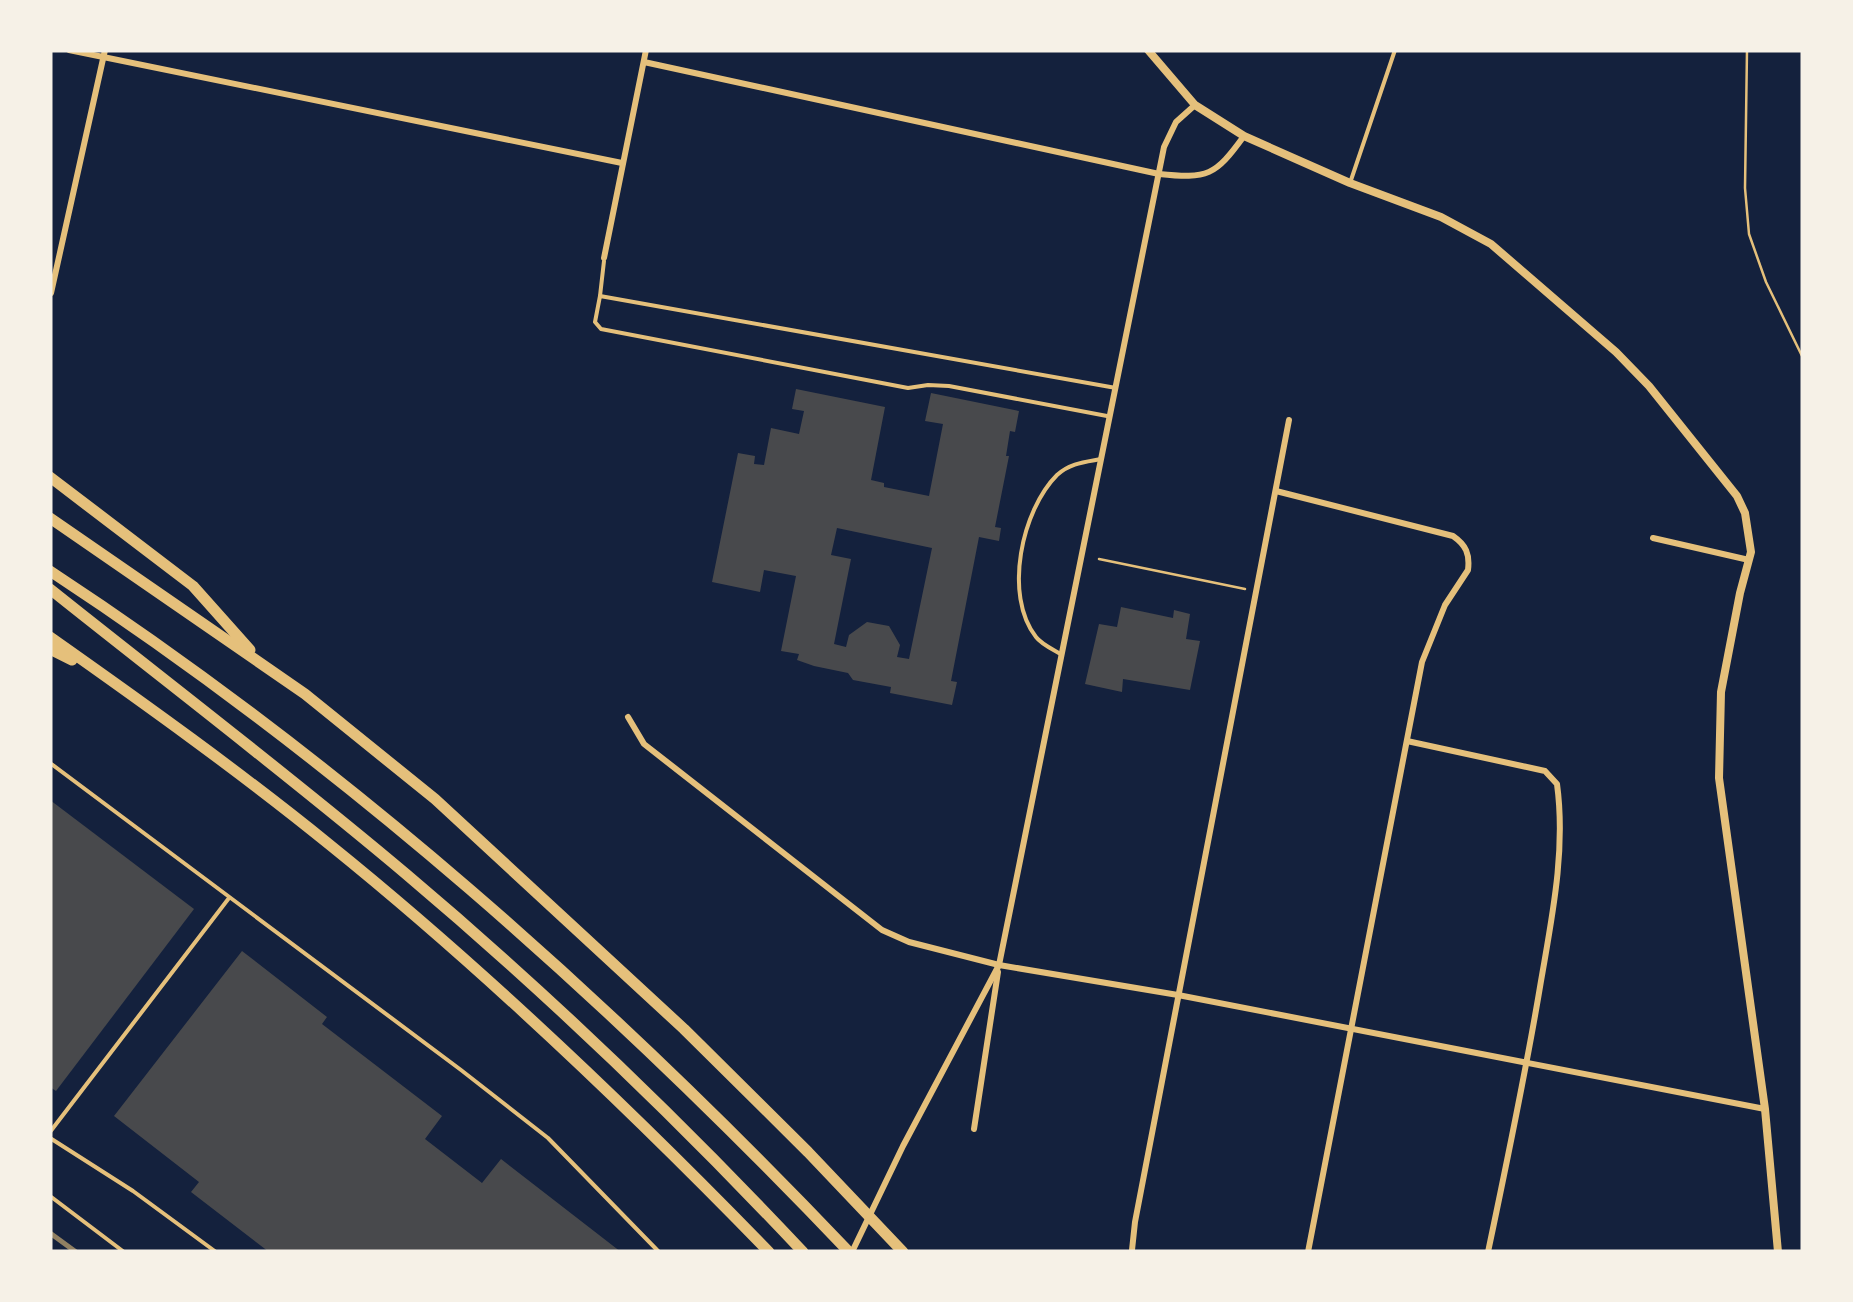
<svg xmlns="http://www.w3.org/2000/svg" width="1853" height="1302" viewBox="0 0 1853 1302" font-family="'Times New Roman',serif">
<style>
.building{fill:#48494c;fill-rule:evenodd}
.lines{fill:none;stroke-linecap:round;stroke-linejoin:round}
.path{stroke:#e5c07b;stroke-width:2.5}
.service{stroke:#e5c07b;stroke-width:4}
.minor{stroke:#e5c07b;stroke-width:6}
.tertiary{stroke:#e5c07b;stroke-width:8}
.motorway{stroke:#e5c07b;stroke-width:11}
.rail{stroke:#918062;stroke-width:5}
</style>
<rect width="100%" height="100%" fill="#14213d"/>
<!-- building -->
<g class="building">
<path d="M 796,389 L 885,407 L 871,480 L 884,483 L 884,487 L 929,496 L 943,424 L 925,421 L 931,393 L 1019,411 L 1015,432 L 1010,431 L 1006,456 L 1009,456 L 995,527 L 1001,528 L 999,541 L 979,537 L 951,681 L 957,682 L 952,705 L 890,693 L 891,687 L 853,680 L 848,673 L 814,666 L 797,660 L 799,654 L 781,651 L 796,576 L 764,570 L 760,592 L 712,582 L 738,453 L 755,456 L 754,464 L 764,465 L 771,428 L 799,434 L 804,411 L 792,409 ZM 837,528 L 932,548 L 909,659 L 897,657 L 900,645 L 889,626 L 867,622 L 849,635 L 846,647 L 834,644 L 851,559 L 831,555 Z"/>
<path d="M 1121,607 L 1173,618 L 1174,610 L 1190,614 L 1186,639 L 1200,641 L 1190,690 L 1123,679 L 1122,692 L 1085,684 L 1099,624 L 1117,627 Z"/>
<path d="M 50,800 L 194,909 L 56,1091 L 50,1087 Z"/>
<path d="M 242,951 L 327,1017 L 322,1024 L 442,1116 L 425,1139 L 482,1183 L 501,1159 L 621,1252 L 269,1252 L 191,1192 L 199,1182 L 114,1116 Z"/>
</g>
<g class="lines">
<!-- path -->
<g class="path">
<path d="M 1747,50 L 1745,188 L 1749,234 L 1766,282 L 1803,358"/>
<path d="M 1099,559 L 1245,589"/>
</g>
<!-- service -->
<g class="service">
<path d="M 1350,183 L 1395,50"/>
<path d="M 600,296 L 604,261"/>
<path d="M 1107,416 L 949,386 L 928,385 L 908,388 L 601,329 L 595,322 L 600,296 L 1116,388"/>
<path d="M 1062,655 C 1054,650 1041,644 1036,637 C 1003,595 1022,510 1057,475 C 1070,463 1085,462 1101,459"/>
<path d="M 50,763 L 461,1070 L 548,1138 L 659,1252"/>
<path d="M 50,1132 L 229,898"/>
<path d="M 50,1138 L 133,1191 L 216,1252"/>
<path d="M 50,1196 L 124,1252"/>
</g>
<!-- minor -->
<g class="minor">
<path d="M 69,50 L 622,163"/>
<path d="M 644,62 L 1159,174 C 1208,179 1215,176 1244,136"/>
<path d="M 604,258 L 646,50"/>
<path d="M 51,293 L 105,50"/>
<path d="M 1276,491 L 1453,536 C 1466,545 1470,554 1468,570 L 1445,605 L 1422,662 L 1308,1252"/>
<path d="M 1653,538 L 1749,560"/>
<path d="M 628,717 L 644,744 L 882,930 L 909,942 L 999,965 L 1178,995 L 1765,1109"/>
<path d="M 1407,741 L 1545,771 L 1557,784 C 1566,850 1552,917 1541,981 C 1526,1072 1507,1162 1488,1252"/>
<path d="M 974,1129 L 998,972"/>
<path d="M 1132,1250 L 1135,1222 L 1289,420"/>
<path d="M 852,1252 L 903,1146 L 999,965 L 1164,147 L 1176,122 L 1195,105"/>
</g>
<!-- tertiary -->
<path class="tertiary" d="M 1148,50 L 1195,105 L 1244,136 L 1350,183 L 1441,217 L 1491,244 L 1616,352 L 1649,386 L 1737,496 L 1745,513 L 1751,552 L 1740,593 L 1721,692 L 1719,778 L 1765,1109 L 1778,1252"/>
<!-- motorway -->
<g class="motorway">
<path d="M 50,477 L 193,586 L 250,650"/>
<path d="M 50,518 L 305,694 L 435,799 L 684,1029 L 808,1152 L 903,1252"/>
<path d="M 50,571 C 344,764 607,998 849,1252"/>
<path d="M 50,589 C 169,684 290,776 406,874 C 546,992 678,1119 803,1252"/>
<path d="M 50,637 C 145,704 240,772 330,845 C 485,970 630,1109 769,1252"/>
<path d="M 50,649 L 72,660"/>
</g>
<!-- rail -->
<path class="rail" d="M 50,1233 L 76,1252"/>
</g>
<!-- border -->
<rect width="1853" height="1302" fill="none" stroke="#f6f1e7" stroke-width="105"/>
</svg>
